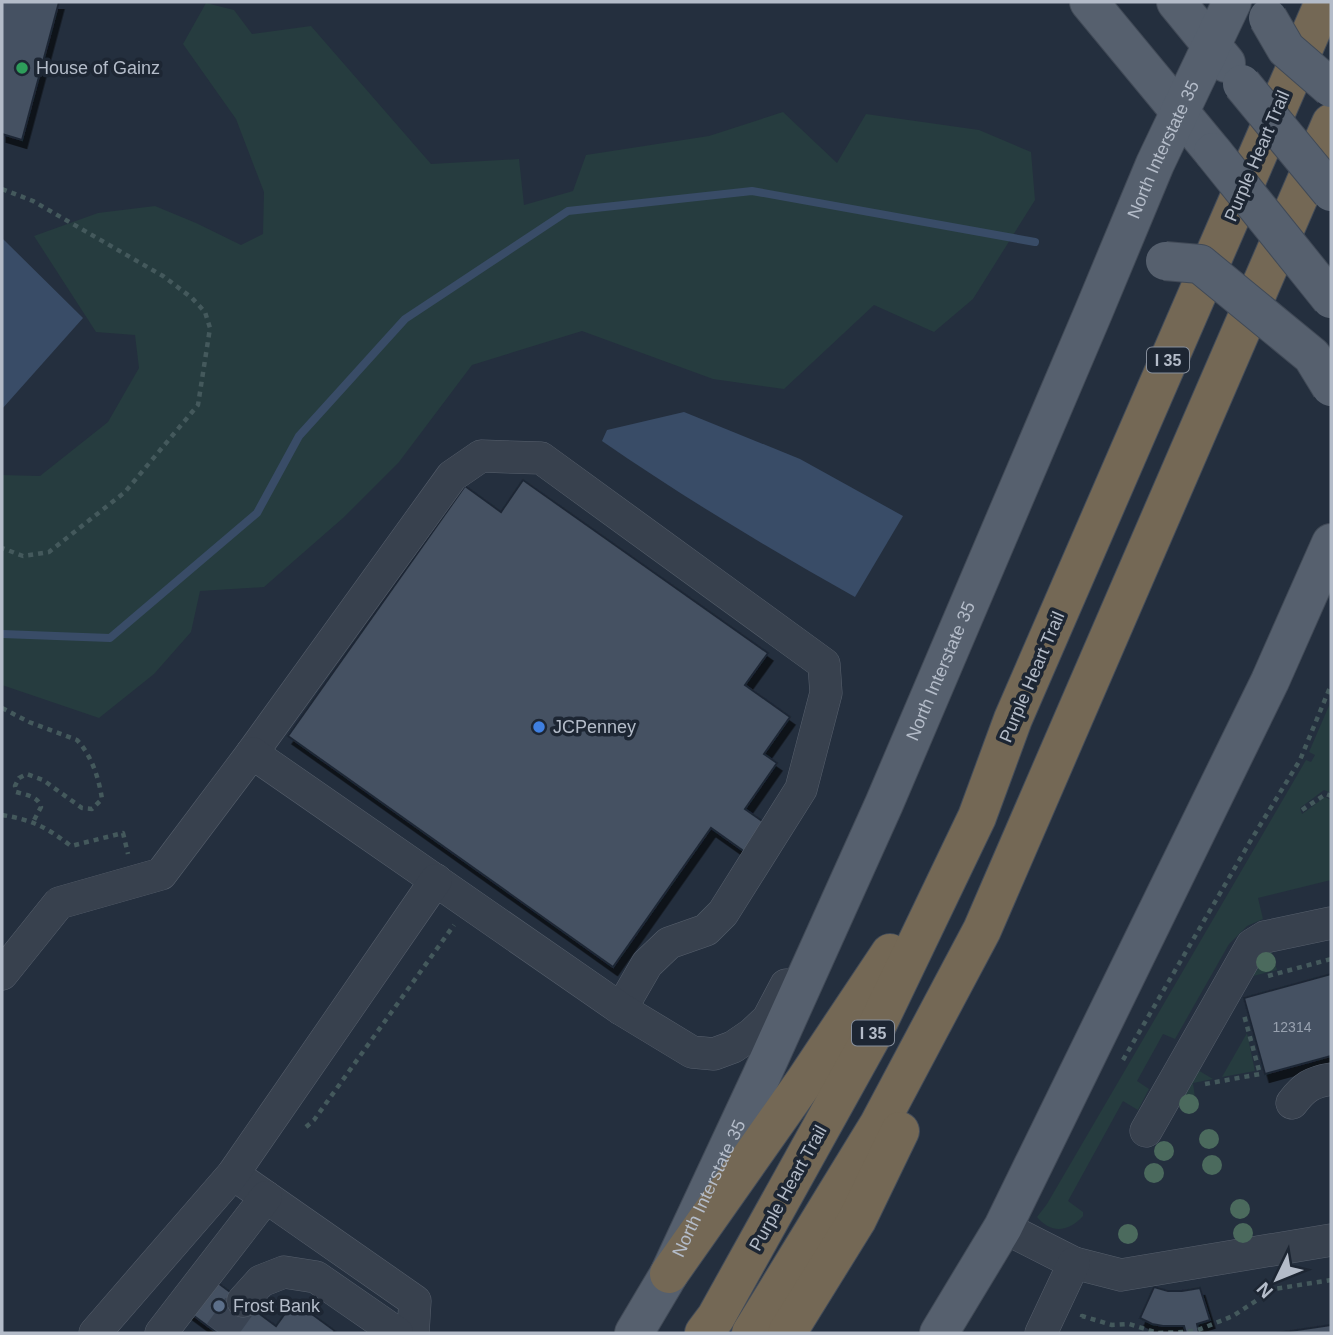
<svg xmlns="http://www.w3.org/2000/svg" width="1333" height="1335" viewBox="0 0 1333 1335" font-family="Arial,sans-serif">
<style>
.green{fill:#263c3f}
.water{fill:#394c67}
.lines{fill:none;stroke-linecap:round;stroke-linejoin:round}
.stream{stroke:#394c67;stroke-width:8}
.building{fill:#455162;stroke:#1f2835;stroke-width:2;filter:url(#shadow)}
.minor-tunnel{stroke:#3a4453;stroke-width:32;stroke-dasharray:32 16;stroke-linecap:butt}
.minor-casing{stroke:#565f6c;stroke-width:33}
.major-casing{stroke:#414a57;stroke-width:40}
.highway-casing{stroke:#434c59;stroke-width:40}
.path{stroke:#44595c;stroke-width:4.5;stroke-dasharray:5 5;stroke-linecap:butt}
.minor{stroke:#38414e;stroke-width:32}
.major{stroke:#56606e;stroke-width:38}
.highway{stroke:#746855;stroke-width:38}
.major-bridge-casing{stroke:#414a57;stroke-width:40;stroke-linecap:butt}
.major-bridge{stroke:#56606e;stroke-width:38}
.tree{fill:#4b6a5d}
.leisure-dot{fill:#2e9e5b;stroke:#1d2633;stroke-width:2.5}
.shop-dot{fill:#3f7fe0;stroke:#1d2633;stroke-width:2.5}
.service-dot{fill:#5c6f8a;stroke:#1d2633;stroke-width:2.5}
.labels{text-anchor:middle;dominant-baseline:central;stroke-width:7;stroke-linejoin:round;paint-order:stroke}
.number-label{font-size:14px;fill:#98a1af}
.shield{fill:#1d2633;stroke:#878f9c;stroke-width:2}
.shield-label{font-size:16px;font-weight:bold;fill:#b4bcc9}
.poi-label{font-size:18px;fill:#b4bcc9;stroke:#1d2633;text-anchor:start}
.street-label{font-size:18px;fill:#b4bcc9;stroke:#1d2633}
</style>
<defs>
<filter id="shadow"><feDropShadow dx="4.5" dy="8" stdDeviation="0" flood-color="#0009"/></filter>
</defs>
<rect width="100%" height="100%" fill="#242f3e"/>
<!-- green -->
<g class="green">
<path d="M 206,3 L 234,10 L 252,34 L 311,26 L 431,164 L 519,159 L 524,205 L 573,191 L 586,155 L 709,136 L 783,112 L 837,163 L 866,114 L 979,130 L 1031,152 L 1035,200 L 973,299 L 934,332 L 874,305 L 784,389 L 713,379 L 582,331 L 472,365 L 399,462 L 343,518 L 264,587 L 200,591 L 191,632 L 154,674 L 99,718 L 2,685 L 2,475 L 40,476 L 108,422 L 139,368 L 135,335 L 96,332 L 34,236 L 98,213 L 155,206 L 196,223 L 241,245 L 263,234 L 264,192 L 236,119 L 183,44 Z"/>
<path d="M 1331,701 L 1331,793 L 1324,790 L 1300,808 L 1302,814 L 1325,797 L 1331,800 L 1331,880 L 1258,898 L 1263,919 L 1247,926 L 1229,944 L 1175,1039 L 1163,1034 L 1137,1081 L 1149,1089 L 1138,1110 L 1123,1101 L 1068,1201 L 1083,1212 L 1083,1216 C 1069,1232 1051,1234 1037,1217 L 1047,1204 L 1306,760 L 1311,762 L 1315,755 L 1309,752 Z"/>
<path d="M 1271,951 L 1277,970 L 1245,978 L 1256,960 Z"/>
<path d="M 1247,1033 L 1255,1071 L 1222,1077 Z"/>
<path d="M 1196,1069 L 1213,1079 L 1193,1083 L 1196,1105 L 1193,1110 C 1186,1110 1182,1104 1181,1098 Z"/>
</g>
<!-- water -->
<g class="water">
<path d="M 2,238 L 83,318 L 2,409 Z"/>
<path d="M 684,412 L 800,459 L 903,516 L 855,597 C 768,548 683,497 602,441 L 607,430 Z"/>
</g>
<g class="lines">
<!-- stream -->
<path class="stream" d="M 2,634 L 110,638 L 257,513 L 299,436 L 405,319 L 568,211 L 752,191 L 1035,242"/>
</g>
<!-- building -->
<g class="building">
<path d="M 2,2 L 59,2 L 22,140 L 2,134 Z"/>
<path d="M 523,480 L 768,653 L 745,685 L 790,717 L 764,754 L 777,763 L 745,809 L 765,823 L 745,852 L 711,828 L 613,967 L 288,736 L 465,486 L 501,512 Z"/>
<path d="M 1331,974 L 1331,1056 L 1265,1074 L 1244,998 Z"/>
<path d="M 210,1277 L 276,1326 L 294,1301 L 335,1331 L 333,1333 L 217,1333 L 186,1310 Z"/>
<path d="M 1154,1287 L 1168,1291 L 1182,1291 L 1200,1288 L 1210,1320 L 1197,1324 L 1199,1333 L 1186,1333 L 1184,1326 L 1163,1326 L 1152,1324 L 1140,1318 Z"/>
<path d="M 1331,1325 L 1331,1333 L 1277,1333 Z"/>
</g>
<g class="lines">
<!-- minor-tunnel -->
<path class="minor-tunnel" d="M 220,1333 L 243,1301"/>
<defs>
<g id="minor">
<path d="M 252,753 L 452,476 L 481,456 L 541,458 L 824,664 L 826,693 L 801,789 L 723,913 L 706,930 L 669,943 L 647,964 L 621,1009"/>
<path d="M 2,974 L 59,903 L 161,874 L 252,753 L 621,1009 L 692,1052 L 714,1054 L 733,1047 L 752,1034 L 768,1019 L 786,985"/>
<path d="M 1292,1103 C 1304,1087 1312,1082 1331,1079"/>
<path d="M 1146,1131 L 1252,945 L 1265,937 L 1331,923"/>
<path d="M 233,1174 L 415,1301 L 413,1333"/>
<path d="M 1003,1227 L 1074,1263 L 1121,1275 L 1331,1240"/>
<path d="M 243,1301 L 261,1281 L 284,1272 L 316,1277 L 397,1333"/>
<path d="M 95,1333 L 233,1174 L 436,880"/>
<path d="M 161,1333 L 266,1197"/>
<path d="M 1041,1333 L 1074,1263"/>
</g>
<g id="major">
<path d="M 1089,2 L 1213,152"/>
<path d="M 1176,2 L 1226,63"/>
<path id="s1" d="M 634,1333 L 669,1274 L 761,1077 L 884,804 L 1093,313 L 1155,164 L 1232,2"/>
<path d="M 939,1333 L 1003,1227 L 1270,681 L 1331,543"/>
</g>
<g id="highway">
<path d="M 669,1274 L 804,1082 L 890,953"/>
<path d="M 704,1333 L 716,1317 L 872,1036 L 977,817 L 1013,719 L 1324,2"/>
<path d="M 751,1333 L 879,1124 L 982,930 L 1331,123"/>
<path d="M 787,1333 L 857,1220 L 900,1131"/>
</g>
</defs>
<!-- minor casing -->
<use href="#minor" class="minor-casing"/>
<!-- major casing -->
<use href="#major" class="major-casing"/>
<!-- highway casing -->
<use href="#highway" class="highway-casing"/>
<!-- path -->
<g class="path">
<path d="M 2,189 L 33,201 L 163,276 L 192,298 L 205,312 L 210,328 L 198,405 L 125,492 L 49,552 L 23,556 L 2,548"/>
<path d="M 2,708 L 29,722 L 77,740 C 92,756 99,779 102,799 L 92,809 L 82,808 L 43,780 L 27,774 L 19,778 L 15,786 L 16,792 C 26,795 38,796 41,807 L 33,822"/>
<path d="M 1302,810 L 1326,794 L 1331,796"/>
<path d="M 2,815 C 33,820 46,827 71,846 L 123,833 L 128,854"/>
<path d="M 1268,976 L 1331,959"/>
<path d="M 1123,1060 L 1251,840 L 1300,760 L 1331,685"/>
<path d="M 1205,1084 L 1260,1074 L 1244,1015"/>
<path d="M 306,1127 L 314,1120 L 454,925"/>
<path d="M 1082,1317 L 1082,1316 L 1112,1325 L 1129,1324 L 1158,1333 L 1185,1332 L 1198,1330 L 1233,1316 L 1274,1289 L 1331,1280"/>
</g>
<!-- minor -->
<use href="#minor" class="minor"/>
<!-- major -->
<use href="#major" class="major"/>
<!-- highway -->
<use href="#highway" class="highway"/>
<defs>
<g id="major-bridge">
<path d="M 1268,18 L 1286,49 L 1331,88"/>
<path d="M 1242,84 L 1331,192"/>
<path d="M 1213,152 L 1331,299"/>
<path d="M 1165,261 L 1200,264 L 1312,356 L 1331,387"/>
</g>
</defs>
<!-- major-bridge casing -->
<use href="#major-bridge" class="major-bridge-casing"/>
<!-- major-bridge -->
<use href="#major-bridge" class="major-bridge"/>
</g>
<!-- trees -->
<g class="tree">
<circle cx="1266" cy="962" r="10"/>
<circle cx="1189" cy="1104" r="10"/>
<circle cx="1209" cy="1139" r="10"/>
<circle cx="1164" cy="1151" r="10"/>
<circle cx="1212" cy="1165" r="10"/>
<circle cx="1154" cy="1173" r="10"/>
<circle cx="1240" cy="1209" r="10"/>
<circle cx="1243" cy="1233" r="10"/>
<circle cx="1128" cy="1234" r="10"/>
</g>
<!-- markers -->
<circle class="leisure-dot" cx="22" cy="68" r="7"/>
<circle class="shop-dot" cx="539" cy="727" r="7"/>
<circle class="service-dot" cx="219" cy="1306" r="7"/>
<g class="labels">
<!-- number labels -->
<g class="number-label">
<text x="1292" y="1027">12314</text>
</g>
<!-- shield labels -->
<g class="shield">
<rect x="1147" y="347.5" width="42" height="25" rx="5"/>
<rect x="852" y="1020.5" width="42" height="25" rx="5"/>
</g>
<g class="shield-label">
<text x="1168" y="360">I 35</text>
<text x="873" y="1033">I 35</text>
</g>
<!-- poi labels -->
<g class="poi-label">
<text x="36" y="68">House of Gainz</text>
<text x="553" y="727">JCPenney</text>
<text x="233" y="1306">Frost Bank</text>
</g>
<!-- street labels -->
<g class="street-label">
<text stroke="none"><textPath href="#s1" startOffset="1297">North Interstate 35</textPath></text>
<text transform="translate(1257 156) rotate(-67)">Purple Heart Trail</text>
<text stroke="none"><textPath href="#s1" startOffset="730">North Interstate 35</textPath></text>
<text transform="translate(1032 677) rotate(-67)">Purple Heart Trail</text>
<text transform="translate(788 1188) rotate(-61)">Purple Heart Trail</text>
<text stroke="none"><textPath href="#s1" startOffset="163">North Interstate 35</textPath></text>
</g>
</g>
<!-- border -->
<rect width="1333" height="1335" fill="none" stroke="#b4bcc9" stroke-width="7"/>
<!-- north arrow -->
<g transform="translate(1277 1279) rotate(227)" stroke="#1d2633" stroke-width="5" paint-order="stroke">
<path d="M0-5L12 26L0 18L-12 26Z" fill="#b4bcc9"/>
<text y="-10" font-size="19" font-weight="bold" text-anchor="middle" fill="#b4bcc9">N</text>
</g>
</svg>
